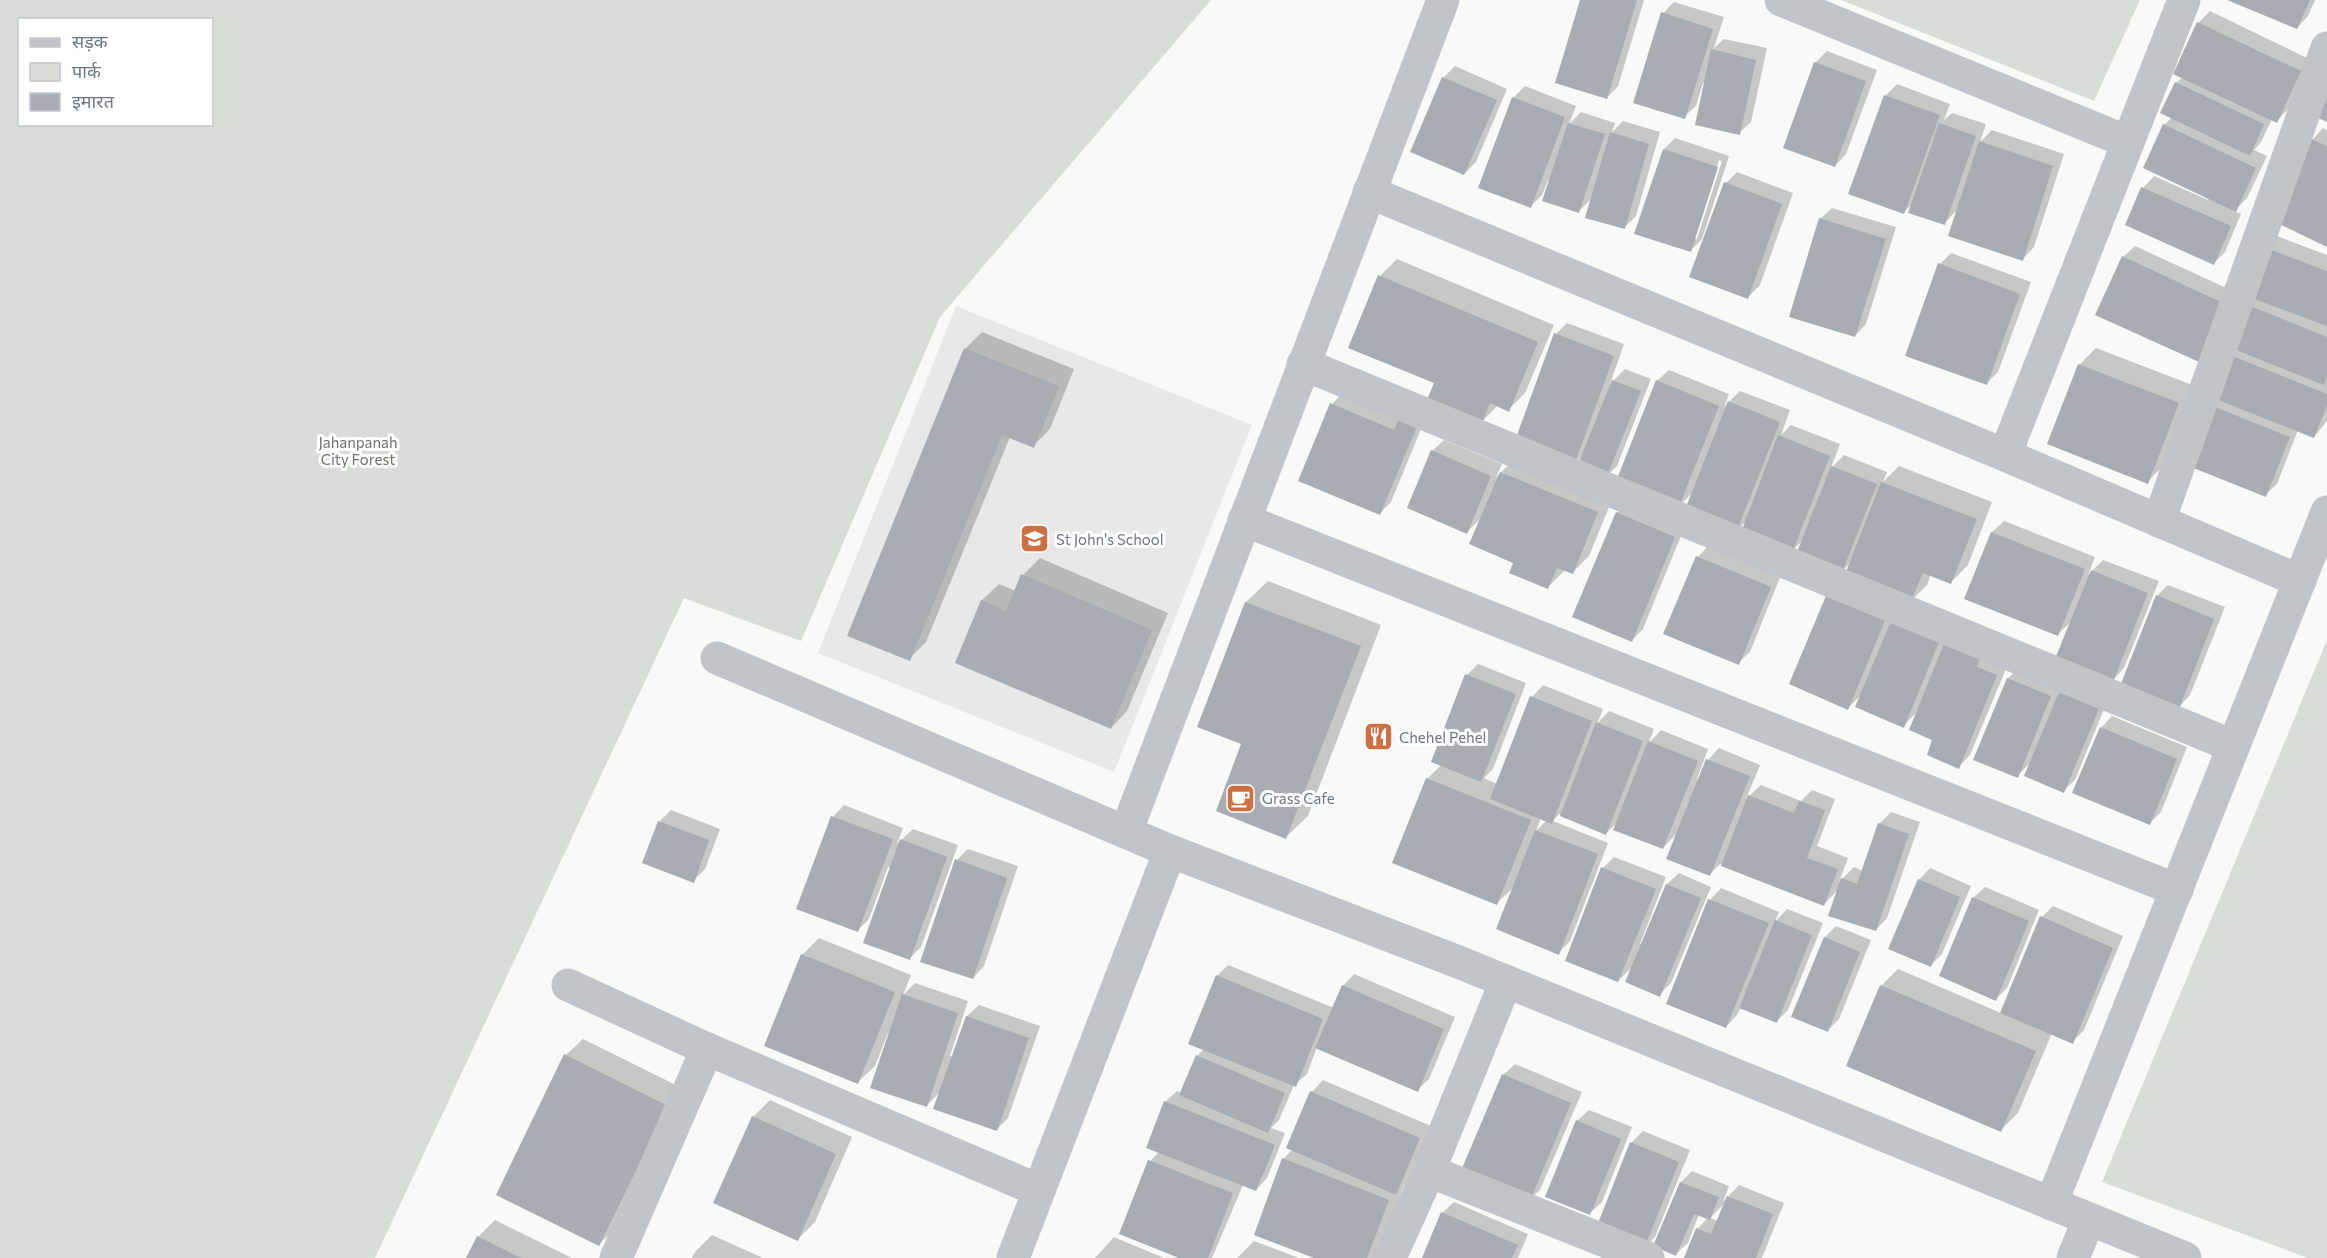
<svg xmlns="http://www.w3.org/2000/svg" width="2327" height="1258" viewBox="0 0 2327 1258" font-family="Commissioner,'Noto Sans Devanagari',sans-serif">
<style>
.built{fill:#e7e8e7}
.green{fill:#d9ddd7;fill-rule:evenodd}
.shadow{fill:#0003;fill-rule:evenodd}
.building{fill:#a7adb3}
.lines{fill:none;stroke-linecap:round;stroke-linejoin:round}
.minor{stroke:#c1c4c8;stroke-width:33}
.labels{text-anchor:middle;dominant-baseline:central;stroke-width:6;stroke-linejoin:round;paint-order:stroke}
.park-label{font-size:15px;fill:#677766;stroke:#fff}
.poi-label{font-size:15px;fill:#6c7784;stroke:#fff;text-anchor:start}
</style>
<rect width="100%" height="100%" fill="#f9f9f7"/>
<!-- built -->
<path class="built" d="M 956,306 L 1252,425 L 1114,772 L 818,653 Z"/>
<!-- green -->
<g class="green">
<path d="M 0,0 L 1211,0 L 940,317 L 801,641 L 684,598 L 375,1258 L 0,1258 ZM 20,20 L 212,20 L 212,124 L 20,124 Z"/>
<path d="M 1841,0 L 2140,0 L 2094,101 Z"/>
<path d="M 2327,640 L 2327,1258 L 2308,1258 L 2102,1182 Z"/>
</g>
<!-- shadow -->
<g class="shadow">
<path d="M 1581,0 L 1644,0 L 1618,86 L 1607,98 Z"/>
<path d="M 2231,0 L 2315,0 L 2308,16 L 2297,28 Z"/>
<path d="M 1674,2 L 1724,17 L 1714,48 L 1724,39 L 1767,48 L 1751,122 L 1739,133 L 1705,83 L 1703,83 L 1696,106 L 1684,117 L 1663,13 Z"/>
<path d="M 2210,11 L 2311,60 L 2288,109 L 2277,121 L 2272,119 L 2261,142 L 2254,150 L 2267,156 L 2247,198 L 2234,211 L 2241,214 L 2225,252 L 2214,263 L 2143,188 L 2154,176 L 2208,200 L 2209,197 L 2164,125 L 2172,117 L 2176,83 L 2183,77 L 2198,23 Z"/>
<path d="M 1827,51 L 1877,70 L 1846,154 L 1835,166 L 1815,63 Z"/>
<path d="M 1455,66 L 1507,89 L 1476,162 L 1464,174 L 1412,151 L 1443,78 Z"/>
<path d="M 1897,84 L 1950,104 L 1944,120 L 1952,113 L 1986,124 L 1980,142 L 1992,130 L 2064,154 L 2034,247 L 2023,259 L 1958,209 L 1944,224 L 1913,203 L 1903,213 L 1885,96 Z"/>
<path d="M 1525,86 L 1576,106 L 1569,124 L 1581,112 L 1615,123 L 1612,132 L 1623,121 L 1660,132 L 1636,216 L 1624,228 L 1593,197 L 1578,212 L 1548,180 L 1542,195 L 1531,206 L 1513,98 Z"/>
<path d="M 2323,128 L 2327,130 L 2327,245 L 2312,140 Z"/>
<path d="M 1675,138 L 1729,156 L 1702,239 L 1690,251 L 1664,149 ZM 1719,160 L 1722,161 L 1697,239 L 1694,239 Z"/>
<path d="M 1737,172 L 1793,193 L 1760,285 L 1748,297 L 1726,183 Z"/>
<path d="M 1832,208 L 1896,227 L 1866,324 L 1855,336 L 1820,219 Z"/>
<path d="M 2277,236 L 2327,255 L 2327,421 L 2314,437 L 2298,430 L 2277,484 L 2265,495 L 2187,464 Z"/>
<path d="M 2135,246 L 2235,292 L 2210,349 L 2123,257 Z"/>
<path d="M 1951,253 L 2031,282 L 1998,372 L 1986,384 L 1940,264 Z"/>
<path d="M 1397,259 L 1554,325 L 1525,393 L 1508,410 L 1497,406 L 1481,423 L 1380,276 Z"/>
<path d="M 1567,323 L 1624,344 L 1610,384 L 1625,369 L 1651,379 L 1617,466 L 1606,477 L 1583,455 L 1572,466 L 1556,334 Z"/>
<path d="M 982,332 L 1074,369 L 1050,429 L 1033,446 L 1010,437 L 926,642 L 909,659 L 849,635 L 966,348 Z"/>
<path d="M 2096,348 L 2195,386 L 2164,465 L 2147,482 L 2079,365 Z"/>
<path d="M 1669,370 L 1729,394 L 1724,407 L 1740,391 L 1790,410 L 1781,435 L 1791,425 L 1840,444 L 1831,468 L 1844,455 L 1887,472 L 1883,482 L 1899,466 L 1992,502 L 1968,565 L 1951,582 L 1931,574 L 1927,585 L 1910,602 L 1851,562 L 1840,573 L 1804,539 L 1792,551 L 1747,520 L 1736,531 L 1694,491 L 1678,507 L 1657,381 Z"/>
<path d="M 1343,393 L 1428,412 L 1391,502 L 1379,514 L 1332,404 Z"/>
<path d="M 1444,440 L 1502,464 L 1496,477 L 1518,456 L 1614,495 L 1589,556 L 1572,573 L 1565,570 L 1548,587 L 1515,562 L 1483,516 L 1467,532 L 1432,451 Z"/>
<path d="M 1628,502 L 1685,526 L 1643,629 L 1632,640 L 1617,513 Z"/>
<path d="M 2004,521 L 2095,557 L 2088,575 L 2103,560 L 2159,581 L 2124,668 L 2113,680 L 2073,620 L 2058,634 L 1966,598 L 1992,532 Z"/>
<path d="M 1709,545 L 1781,575 L 1750,652 L 1738,663 L 1665,633 L 1698,557 Z"/>
<path d="M 1040,558 L 1168,613 L 1127,711 L 1111,728 L 957,662 L 982,600 L 999,584 L 1016,591 L 1023,575 Z"/>
<path d="M 1268,581 L 1381,625 L 1308,816 L 1286,837 L 1243,744 L 1199,727 L 1246,602 Z"/>
<path d="M 2168,585 L 2225,607 L 2190,695 L 2179,707 L 2157,596 Z"/>
<path d="M 1897,605 L 1889,626 L 1904,611 L 2008,664 L 1970,755 L 1958,767 L 1934,739 L 1918,711 L 1903,726 L 1863,693 L 1848,708 L 1791,684 Z"/>
<path d="M 1478,664 L 1526,683 L 1493,769 L 1484,778 L 1497,784 L 1532,697 L 1543,685 L 1603,709 L 1597,724 L 1609,711 L 1654,729 L 1648,744 L 1661,730 L 1708,749 L 1697,779 L 1700,780 L 1708,760 L 1719,748 L 1760,765 L 1746,799 L 1761,785 L 1801,801 L 1812,790 L 1835,799 L 1817,846 L 1848,858 L 1839,882 L 1854,867 L 1863,871 L 1879,824 L 1891,812 L 1920,822 L 1887,918 L 1876,930 L 1839,889 L 1824,904 L 1720,864 L 1709,875 L 1679,831 L 1663,848 L 1619,821 L 1606,833 L 1559,814 L 1553,821 L 1608,843 L 1570,941 L 1558,953 L 1515,886 L 1497,903 L 1427,779 L 1441,765 L 1467,675 ZM 1541,818 L 1547,820 L 1536,831 Z"/>
<path d="M 2020,667 L 2062,685 L 2057,696 L 2072,681 L 2109,697 L 2075,780 L 2063,791 L 2031,762 L 2017,776 L 1975,759 L 2008,678 Z"/>
<path d="M 2112,716 L 2187,747 L 2161,812 L 2149,824 L 2101,728 Z"/>
<path d="M 844,805 L 903,828 L 897,844 L 913,829 L 958,845 L 921,947 L 909,959 L 891,868 L 888,867 L 869,919 L 857,931 L 833,817 Z"/>
<path d="M 671,810 L 720,829 L 705,869 L 693,881 L 659,822 Z"/>
<path d="M 968,849 L 1018,866 L 984,966 L 973,978 L 957,860 Z"/>
<path d="M 1614,857 L 1666,877 L 1640,944 L 1642,945 L 1667,884 L 1679,873 L 1711,887 L 1671,983 L 1659,995 L 1634,965 L 1618,981 L 1603,868 Z"/>
<path d="M 1930,868 L 1971,886 L 1942,954 L 1931,965 L 1919,880 Z"/>
<path d="M 1985,887 L 2039,910 L 2007,988 L 1995,1000 L 1973,898 Z"/>
<path d="M 1721,888 L 1779,912 L 1775,922 L 1787,909 L 1823,923 L 1788,1010 L 1777,1021 L 1741,1007 L 1737,1015 L 1726,1027 L 1710,900 Z"/>
<path d="M 2053,906 L 2123,936 L 2084,1030 L 2072,1042 L 2052,1033 L 2018,1113 L 2001,1130 L 1881,986 L 1898,969 L 2001,1013 L 2042,917 Z"/>
<path d="M 1836,926 L 1871,940 L 1839,1019 L 1828,1030 L 1825,937 Z"/>
<path d="M 819,938 L 911,975 L 903,995 L 915,983 L 968,1001 L 950,1056 L 953,1057 L 967,1016 L 979,1005 L 1040,1026 L 1008,1118 L 997,1129 L 941,1091 L 926,1106 L 890,1034 L 888,1033 L 875,1066 L 858,1082 L 802,955 Z"/>
<path d="M 1228,965 L 1334,1008 L 1343,986 L 1354,974 L 1455,1017 L 1429,1079 L 1417,1090 L 1317,1047 L 1307,1074 L 1294,1085 L 1279,1120 L 1271,1128 L 1285,1133 L 1267,1178 L 1256,1190 L 1243,1185 L 1212,1258 L 1183,1258 L 1150,1161 L 1159,1152 L 1165,1102 L 1177,1091 L 1181,1093 L 1197,1056 L 1204,1049 L 1217,976 Z"/>
<path d="M 583,1039 L 684,1089 L 616,1228 L 599,1244 L 566,1055 Z"/>
<path d="M 1515,1064 L 1582,1092 L 1540,1190 L 1528,1201 L 1503,1075 Z"/>
<path d="M 1323,1080 L 1431,1126 L 1407,1182 L 1404,1185 L 1376,1258 L 1319,1258 L 1283,1159 L 1293,1149 L 1312,1092 Z"/>
<path d="M 770,1100 L 852,1137 L 815,1222 L 798,1239 L 753,1117 Z"/>
<path d="M 1589,1110 L 1632,1127 L 1602,1202 L 1590,1213 L 1577,1121 Z"/>
<path d="M 1643,1131 L 1690,1150 L 1655,1237 L 1643,1249 L 1597,1230 L 1632,1142 Z"/>
<path d="M 1692,1171 L 1729,1186 L 1723,1202 L 1739,1185 L 1784,1203 L 1762,1258 L 1685,1258 L 1697,1229 L 1708,1218 L 1699,1214 L 1688,1243 L 1676,1254 L 1681,1182 ZM 1726,1202 L 1718,1221 L 1710,1218 Z"/>
<path d="M 1454,1202 L 1528,1234 L 1518,1258 L 1424,1258 L 1442,1213 Z"/>
<path d="M 495,1220 L 572,1258 L 468,1258 L 478,1237 Z"/>
<path d="M 712,1235 L 763,1258 L 692,1258 L 695,1252 Z"/>
<path d="M 1114,1237 L 1164,1258 L 1095,1258 Z"/>
<path d="M 1254,1241 L 1299,1258 L 1237,1258 Z"/>
</g>
<!-- building -->
<g class="building">
<path d="M 1580,0 L 1637,0 L 1607,99 L 1555,83 Z"/>
<path d="M 2227,0 L 2310,0 L 2297,29 Z"/>
<path d="M 1661,12 L 1713,29 L 1685,119 L 1633,103 Z"/>
<path d="M 2197,22 L 2301,71 L 2277,123 L 2173,74 Z"/>
<path d="M 1711,49 L 1756,60 L 1740,135 L 1695,125 Z"/>
<path d="M 1814,62 L 1866,81 L 1835,167 L 1783,148 Z"/>
<path d="M 1442,77 L 1497,100 L 1464,175 L 1410,152 Z"/>
<path d="M 2175,82 L 2264,124 L 2250,156 L 2160,113 Z"/>
<path d="M 2327,91 L 2327,122 L 2316,117 Z"/>
<path d="M 1884,95 L 1940,115 L 1904,214 L 1848,194 Z"/>
<path d="M 1512,97 L 1565,117 L 1531,208 L 1478,188 Z"/>
<path d="M 1568,123 L 1605,134 L 1579,213 L 1542,201 Z"/>
<path d="M 1939,123 L 1976,136 L 1945,225 L 1908,213 Z"/>
<path d="M 2163,124 L 2256,168 L 2236,212 L 2143,168 Z"/>
<path d="M 1610,132 L 1649,144 L 1625,229 L 1585,218 Z"/>
<path d="M 2311,139 L 2327,146 L 2327,247 L 2273,221 Z"/>
<path d="M 1979,141 L 2053,166 L 2023,261 L 1948,236 Z"/>
<path d="M 1663,149 L 1718,167 L 1691,252 L 1634,234 Z"/>
<path d="M 1724,182 L 1782,204 L 1748,299 L 1689,277 Z"/>
<path d="M 2141,187 L 2231,226 L 2214,265 L 2125,225 Z"/>
<path d="M 1819,218 L 1886,239 L 1855,337 L 1789,317 Z"/>
<path d="M 2264,247 L 2327,271 L 2327,326 L 2246,296 Z"/>
<path d="M 2122,256 L 2225,304 L 2199,362 L 2095,315 Z"/>
<path d="M 1938,263 L 2020,294 L 1987,385 L 1905,356 Z"/>
<path d="M 1378,275 L 1538,342 L 1509,412 L 1490,403 L 1481,425 L 1426,402 L 1434,383 L 1348,348 Z"/>
<path d="M 2248,305 L 2327,337 L 2327,377 L 2324,385 L 2231,348 Z"/>
<path d="M 1554,333 L 1614,356 L 1573,468 L 1513,446 Z"/>
<path d="M 964,348 L 1059,386 L 1034,448 L 1002,435 L 910,661 L 847,636 Z"/>
<path d="M 2230,355 L 2327,394 L 2327,406 L 2314,438 L 2213,398 Z"/>
<path d="M 2078,364 L 2179,403 L 2148,484 L 2047,444 Z"/>
<path d="M 1612,380 L 1641,391 L 1606,479 L 1577,467 Z"/>
<path d="M 1656,380 L 1719,406 L 1678,509 L 1615,484 Z"/>
<path d="M 1728,401 L 1780,422 L 1736,533 L 1684,512 Z"/>
<path d="M 1330,403 L 1394,430 L 1400,416 L 1418,424 L 1380,515 L 1298,481 Z"/>
<path d="M 2210,405 L 2290,437 L 2266,497 L 2186,465 Z"/>
<path d="M 1778,435 L 1830,456 L 1792,553 L 1741,532 Z"/>
<path d="M 1431,450 L 1491,476 L 1467,534 L 1407,508 Z"/>
<path d="M 1831,466 L 1877,484 L 1841,575 L 1795,557 Z"/>
<path d="M 1500,472 L 1598,512 L 1573,574 L 1557,568 L 1548,589 L 1509,573 L 1513,563 L 1469,544 Z"/>
<path d="M 1881,482 L 1977,519 L 1951,584 L 1923,573 L 1910,604 L 1844,577 Z"/>
<path d="M 1616,512 L 1675,537 L 1632,642 L 1572,617 Z"/>
<path d="M 1991,532 L 2085,569 L 2058,636 L 1964,599 Z"/>
<path d="M 1696,556 L 1771,587 L 1739,665 L 1663,634 Z"/>
<path d="M 2091,570 L 2148,593 L 2113,682 L 2055,659 Z"/>
<path d="M 1021,574 L 1152,630 L 1111,729 L 955,663 L 981,600 L 1006,611 Z"/>
<path d="M 1828,591 L 1887,616 L 1848,710 L 1789,684 Z"/>
<path d="M 2156,595 L 2214,619 L 2179,709 L 2120,686 Z"/>
<path d="M 1245,602 L 1361,646 L 1286,839 L 1216,811 L 1241,744 L 1197,727 Z"/>
<path d="M 1891,621 L 1939,642 L 1904,728 L 1855,707 Z"/>
<path d="M 1946,639 L 1982,654 L 1977,667 L 1997,675 L 1959,769 L 1927,755 L 1932,740 L 1909,730 Z"/>
<path d="M 1465,674 L 1516,694 L 1481,782 L 1431,762 Z"/>
<path d="M 2007,678 L 2051,696 L 2018,778 L 1973,760 Z"/>
<path d="M 2059,692 L 2099,709 L 2064,793 L 2024,776 Z"/>
<path d="M 1530,696 L 1592,721 L 1552,824 L 1490,799 Z"/>
<path d="M 1596,722 L 1643,741 L 1606,835 L 1560,816 Z"/>
<path d="M 2100,727 L 2177,759 L 2150,825 L 2072,793 Z"/>
<path d="M 1648,741 L 1698,761 L 1663,849 L 1613,830 Z"/>
<path d="M 1706,759 L 1750,776 L 1710,876 L 1666,859 Z"/>
<path d="M 1426,778 L 1531,820 L 1497,905 L 1392,863 Z"/>
<path d="M 1748,795 L 1794,813 L 1799,801 L 1825,810 L 1807,858 L 1838,869 L 1824,906 L 1721,866 Z"/>
<path d="M 831,816 L 893,839 L 858,932 L 796,909 Z"/>
<path d="M 658,821 L 709,840 L 694,883 L 642,863 Z"/>
<path d="M 1878,823 L 1909,834 L 1876,931 L 1828,916 L 1841,878 L 1857,884 Z"/>
<path d="M 1535,830 L 1598,854 L 1559,955 L 1496,929 Z"/>
<path d="M 900,839 L 947,857 L 910,960 L 863,943 Z"/>
<path d="M 955,859 L 1007,878 L 973,979 L 920,962 Z"/>
<path d="M 1601,867 L 1656,889 L 1618,982 L 1565,961 Z"/>
<path d="M 1918,879 L 1960,897 L 1931,967 L 1888,949 Z"/>
<path d="M 1666,884 L 1701,898 L 1660,997 L 1625,982 Z"/>
<path d="M 1972,897 L 2029,921 L 1996,1001 L 1939,976 Z"/>
<path d="M 1708,899 L 1769,923 L 1726,1028 L 1666,1004 Z"/>
<path d="M 2040,916 L 2113,948 L 2073,1044 L 2000,1013 Z"/>
<path d="M 1775,920 L 1812,935 L 1777,1023 L 1739,1008 Z"/>
<path d="M 1824,937 L 1860,952 L 1828,1032 L 1791,1017 Z"/>
<path d="M 801,954 L 895,992 L 858,1084 L 764,1046 Z"/>
<path d="M 1216,975 L 1323,1019 L 1296,1087 L 1188,1044 Z"/>
<path d="M 1342,985 L 1444,1029 L 1418,1092 L 1315,1048 Z"/>
<path d="M 1880,985 L 2036,1051 L 2001,1132 L 1846,1066 Z"/>
<path d="M 902,994 L 958,1013 L 927,1107 L 870,1088 Z"/>
<path d="M 966,1016 L 1029,1038 L 997,1131 L 933,1109 Z"/>
<path d="M 564,1054 L 668,1106 L 599,1246 L 496,1195 Z"/>
<path d="M 1196,1055 L 1285,1093 L 1268,1133 L 1179,1095 Z"/>
<path d="M 1502,1074 L 1571,1103 L 1529,1203 L 1460,1173 Z"/>
<path d="M 1310,1091 L 1420,1138 L 1396,1195 L 1286,1148 Z"/>
<path d="M 1164,1101 L 1275,1145 L 1256,1191 L 1146,1148 Z"/>
<path d="M 752,1116 L 836,1154 L 798,1241 L 713,1203 Z"/>
<path d="M 1576,1120 L 1621,1139 L 1590,1215 L 1545,1197 Z"/>
<path d="M 1630,1142 L 1679,1162 L 1643,1251 L 1595,1231 Z"/>
<path d="M 1282,1158 L 1389,1200 L 1367,1258 L 1314,1258 L 1254,1235 Z"/>
<path d="M 1148,1160 L 1233,1193 L 1208,1258 L 1179,1258 L 1119,1234 Z"/>
<path d="M 1680,1182 L 1719,1197 L 1710,1220 L 1694,1214 L 1676,1256 L 1653,1246 Z"/>
<path d="M 1727,1196 L 1773,1214 L 1756,1258 L 1684,1258 L 1696,1228 L 1711,1234 Z"/>
<path d="M 1441,1212 L 1518,1245 L 1512,1258 L 1422,1258 Z"/>
<path d="M 477,1236 L 521,1258 L 466,1258 Z"/>
</g>
<g class="lines">
<!-- minor -->
<g class="minor">
<path d="M 1781,0 L 2128,142"/>
<path d="M 1369,192 L 2005,455 L 2300,581"/>
<path d="M 1303,364 L 2233,746"/>
<path d="M 2005,455 L 2184,0"/>
<path d="M 1244,520 L 2177,890"/>
<path d="M 2159,521 L 2327,48"/>
<path d="M 717,658 L 1170,851 L 1461,963 L 2185,1258"/>
<path d="M 1126,832 L 1443,0"/>
<path d="M 568,985 L 707,1049 L 1038,1190"/>
<path d="M 1429,1171 L 1648,1258"/>
<path d="M 2051,1204 L 2327,512"/>
<path d="M 616,1258 L 707,1049"/>
<path d="M 1013,1258 L 1170,851"/>
<path d="M 1390,1258 L 1429,1171 L 1506,981"/>
<path d="M 2073,1258 L 2089,1219"/>
</g>
</g>
<!-- icons -->
<defs>
<symbol id="school-square" viewBox="-11 -11 22 22"><rect x="-9" y="-9" width="18" height="18" rx="4" fill="#cd7043" stroke="#fff"/><path d="M0-5L7-2L0 1L-7-2ZM-4 1L0 2.5L4 1V4Q0 6-4 4Z" fill="#fff"/></symbol>
<symbol id="restaurant-square" viewBox="-11 -11 22 22"><rect x="-9" y="-9" width="18" height="18" rx="4" fill="#cd7043" stroke="#fff"/><path d="M-5-6h1v4h1v-4h1v4h1v-4h1v5L-1.5 .5V6h-2V.5L-5-1ZM5-6V6H3V1.5H1.5Q1.5-4 5-6Z" fill="#fff"/></symbol>
<symbol id="cafe-square" viewBox="-11 -11 22 22"><rect x="-9" y="-9" width="18" height="18" rx="4" fill="#cd7043" stroke="#fff"/><path d="M-5.5-4.5H6V0H3Q3 3.5 0 3.5H-2.5Q-5.5 3.5-5.5 0ZM3-3.2v2h1.7v-2ZM-6 4.5H4V6H-6Z" fill="#fff"/></symbol>
</defs>
<g fill-rule="evenodd">
<use href="#school-square" x="1018" y="522" width="33" height="33"/>
<use href="#restaurant-square" x="1362" y="720" width="33" height="33"/>
<use href="#cafe-square" x="1224" y="782" width="33" height="33"/>
</g>
<g class="labels">
<!-- park labels -->
<g class="park-label">
<text x="358" y="442">Jahanpanah<tspan x="358" dy="17">City Forest</tspan></text>
</g>
<!-- poi labels -->
<g class="poi-label">
<text x="1056" y="539">St John's School</text>
<text x="1399" y="737">Chehel Pehel</text>
<text x="1262" y="798">Grass Cafe</text>
</g>
</g>
<!-- legend -->
<rect x="18" y="18" width="195" height="108" fill="#ffffff" stroke="#c4c9ce" stroke-width="1.5"/>
<rect x="30" y="38" width="30" height="9" fill="#c1c4c8" stroke="#c4c9ce" stroke-width="1.5"/>
<text x="72" y="48" font-size="18" fill="#6c7784">सड़क</text>
<rect x="30" y="63" width="30" height="18" fill="#d9ddd7" stroke="#c4c9ce" stroke-width="1.5"/>
<text x="72" y="78" font-size="18" fill="#6c7784">पार्क</text>
<rect x="30" y="93" width="30" height="18" fill="#a7adb3" stroke="#c4c9ce" stroke-width="1.5"/>
<text x="72" y="108" font-size="18" fill="#6c7784">इमारत</text>
</svg>
